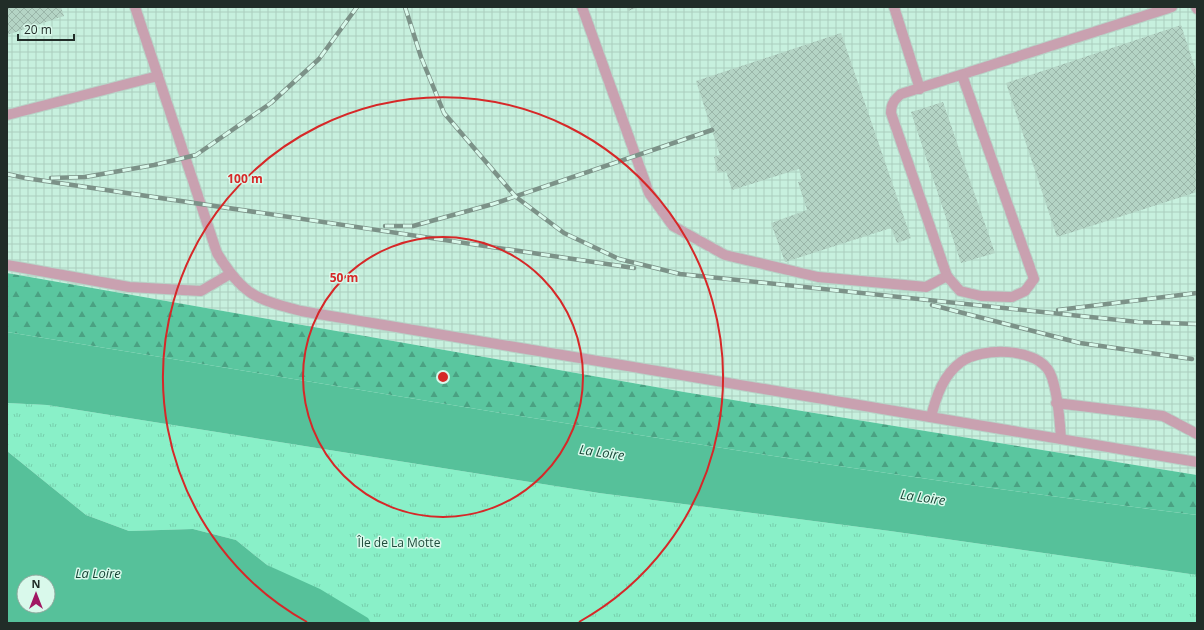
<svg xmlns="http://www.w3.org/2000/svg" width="1204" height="630" viewBox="0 0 1204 630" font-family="'Open Sans',sans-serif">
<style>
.industrial{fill:url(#industrial-grid)}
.forest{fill:url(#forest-firs)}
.park{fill:url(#park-tufts)}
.water{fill:#56c19a;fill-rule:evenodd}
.building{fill:url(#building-cross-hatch)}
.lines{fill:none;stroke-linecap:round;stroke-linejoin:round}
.lane-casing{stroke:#b8d4c8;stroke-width:12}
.lane{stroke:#c9a1b0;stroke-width:10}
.rail-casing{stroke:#7c9288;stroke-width:4.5}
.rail{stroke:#d9f9eb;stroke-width:3;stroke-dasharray:9;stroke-linecap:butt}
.ring{fill:none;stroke:#d62828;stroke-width:2}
.labels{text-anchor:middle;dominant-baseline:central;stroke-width:3;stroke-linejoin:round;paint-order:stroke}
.park-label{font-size:12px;fill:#1f4c3c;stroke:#d9f9eb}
.water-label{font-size:13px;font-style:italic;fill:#164434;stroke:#d9f9eb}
.centre{fill:#d62828;stroke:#d9f9eb;stroke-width:2}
.ring-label{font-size:12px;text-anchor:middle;font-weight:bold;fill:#d62828;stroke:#d9f9eb;stroke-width:3;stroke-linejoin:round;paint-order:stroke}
</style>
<defs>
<pattern id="industrial-grid" width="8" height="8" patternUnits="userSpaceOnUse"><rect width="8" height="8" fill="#c7f0de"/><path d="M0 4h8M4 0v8" fill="none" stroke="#abcebe"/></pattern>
<pattern id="forest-firs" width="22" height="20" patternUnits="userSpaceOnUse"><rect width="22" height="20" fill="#5ac69f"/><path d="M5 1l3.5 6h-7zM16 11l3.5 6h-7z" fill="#4aa182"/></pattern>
<pattern id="park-tufts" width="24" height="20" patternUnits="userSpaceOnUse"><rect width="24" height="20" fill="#89f0c8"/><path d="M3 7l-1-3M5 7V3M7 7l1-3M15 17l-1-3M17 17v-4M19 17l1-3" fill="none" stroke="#76ceac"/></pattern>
<pattern id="building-cross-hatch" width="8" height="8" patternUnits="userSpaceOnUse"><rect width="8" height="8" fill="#b4d4c5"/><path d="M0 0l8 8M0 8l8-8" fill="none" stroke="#9ab6a9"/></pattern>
</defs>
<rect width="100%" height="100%" fill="#d9f9eb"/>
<!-- industrial -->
<path class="industrial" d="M 7,7 L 1197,7 L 1197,475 L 684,392 L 7,273 Z"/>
<!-- forest -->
<path class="forest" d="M 7,273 L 684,392 L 1197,475 L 1197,515 C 799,466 403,396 7,332 Z"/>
<!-- park -->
<path class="park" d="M 7,403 L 47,405 L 599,493 L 890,531 L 1197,575 L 1197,623 L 371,623 L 367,618 L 267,565 L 236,540 L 193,529 L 129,531 L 86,515 L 7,451 Z"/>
<!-- water -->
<g class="water">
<path d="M 7,332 C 403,396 799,466 1197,515 L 1197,575 L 890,531 L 599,493 L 47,405 L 7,403 Z"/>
<path d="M 7,451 L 86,515 L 129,531 L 193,529 L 236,540 L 267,565 L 320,589 L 368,618 L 371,623 L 7,623 ZM 24,582 L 48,582 L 48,606 L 24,606 Z"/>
</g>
<!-- building -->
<g class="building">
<path d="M 7,7 L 61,7 L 64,16 L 7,35 Z"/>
<path d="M 627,7 L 639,7 L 628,11 Z"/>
<path d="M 1181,25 L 1197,74 L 1197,192 L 1057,237 L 1006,83 Z"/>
<path d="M 841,33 L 911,238 L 897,243 L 891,228 L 785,262 L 771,223 L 807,210 L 798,182 L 802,181 L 799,169 L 732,190 L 726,171 L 718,173 L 714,157 L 720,155 L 696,81 Z"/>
<path d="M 943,102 L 995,253 L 961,263 L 911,112 Z"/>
</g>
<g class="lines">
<defs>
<g id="lane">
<path d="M 135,7 L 217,253 C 243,295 255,299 301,311 L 1197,462"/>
<path d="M 582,7 L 649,193 L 673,226 L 725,255 L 818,277 L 926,287 L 947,276 L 891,113 C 891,104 894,100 901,94 L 1172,7"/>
<path d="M 894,7 L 920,89"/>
<path d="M 1196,7 L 1197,9"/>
<path d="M 7,115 L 158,76"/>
<path d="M 7,265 L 129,287 L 201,291 L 230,274"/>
<path d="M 947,276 L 960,291 L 981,296 L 1012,297 L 1025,291 L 1034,279 L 962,75"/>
<path d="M 1056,403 L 1163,416 L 1197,434"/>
<path d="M 931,417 C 936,397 943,375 961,362 C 981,347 1038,347 1050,373 C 1057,388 1060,423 1061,439"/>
</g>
</defs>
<!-- lane casing -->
<use href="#lane" class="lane-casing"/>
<!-- lane -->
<use href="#lane" class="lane"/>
<defs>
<g id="rail">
<path d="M 405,7 L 421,57 L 444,113 L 516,197 L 564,233 L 619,259 L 680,274 L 1138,322 L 1197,324"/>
<path d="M 7,174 L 25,178 L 634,268"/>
<path d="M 51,178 L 85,177 L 154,165 L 196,155 L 271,103 L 319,59 L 357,7"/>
<path d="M 385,226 L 413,226 L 493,204 L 712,130"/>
<path d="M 932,305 L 1080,343 L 1192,359"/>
<path d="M 1058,310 L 1197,293"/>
</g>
</defs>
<!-- rail casing -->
<use href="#rail" class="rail-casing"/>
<!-- rail -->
<use href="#rail" class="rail"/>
</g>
<!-- distance rings -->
<g class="ring">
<circle cx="443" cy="377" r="140"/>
<path d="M307 622A280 280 0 1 1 579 622"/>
</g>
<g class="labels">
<!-- park labels -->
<g class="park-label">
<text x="399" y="542">Île de La Motte</text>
</g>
<!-- water labels -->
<g class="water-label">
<text transform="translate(602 452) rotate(8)">La Loire</text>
<text transform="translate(923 497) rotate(8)">La Loire</text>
<text x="98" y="573">La Loire</text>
</g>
</g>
<circle cx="443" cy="377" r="6" class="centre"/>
<g class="ring-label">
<text x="245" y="183">100 m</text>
<text x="344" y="282">50 m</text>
</g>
<!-- border -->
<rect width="1204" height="630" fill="none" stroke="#212d28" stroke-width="16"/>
<!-- north arrow -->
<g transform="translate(36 594)"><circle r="19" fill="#d9f9eb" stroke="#8fa79d"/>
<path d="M0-3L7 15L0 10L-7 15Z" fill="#a01762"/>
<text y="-6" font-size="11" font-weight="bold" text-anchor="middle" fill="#212d28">N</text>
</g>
<!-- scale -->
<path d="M18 34v6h56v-6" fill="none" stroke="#212d28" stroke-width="2"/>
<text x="24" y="34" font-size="12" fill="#212d28" stroke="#d9f9eb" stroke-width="3" paint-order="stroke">20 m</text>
</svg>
